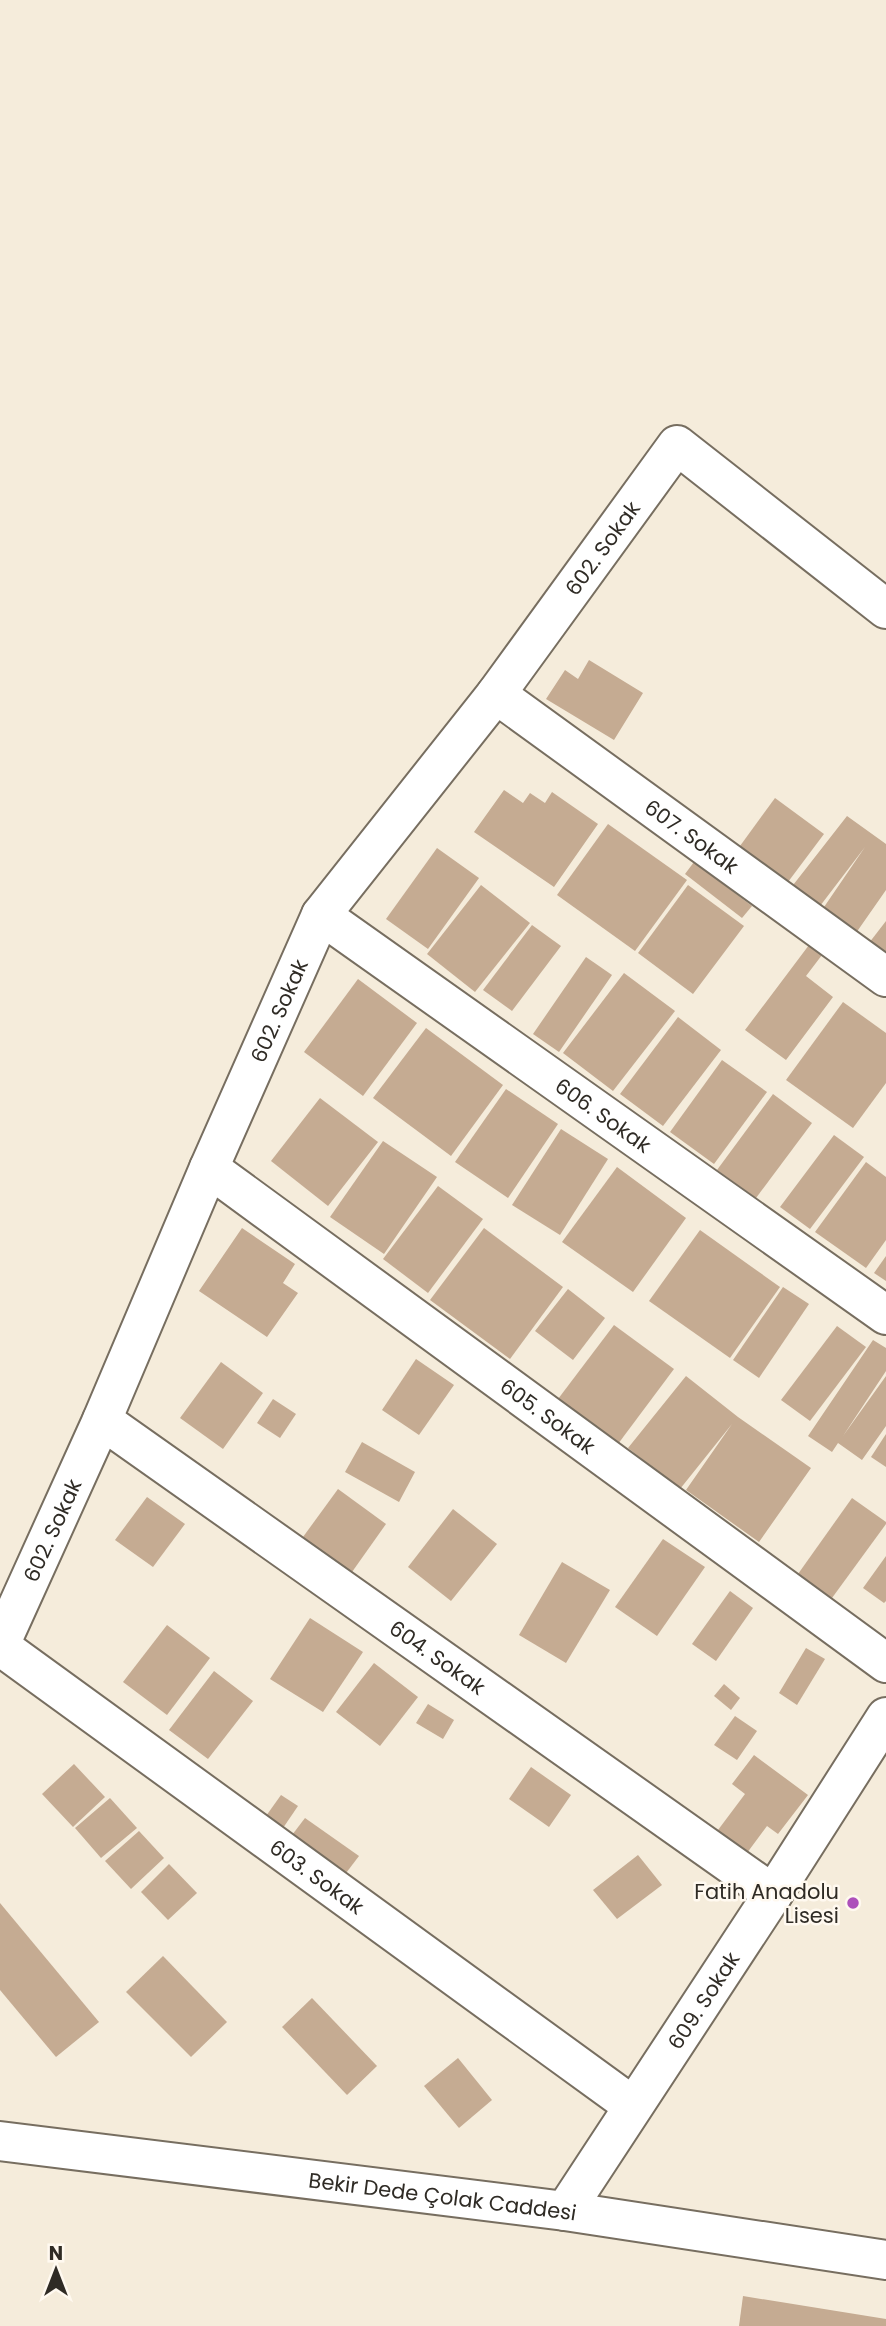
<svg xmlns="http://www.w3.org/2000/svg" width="886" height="2326" viewBox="0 0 886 2326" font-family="Poppins,sans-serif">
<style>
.building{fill:#c5ab92}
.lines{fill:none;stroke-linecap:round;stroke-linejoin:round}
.minor-casing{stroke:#776e60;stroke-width:42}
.minor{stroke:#fff;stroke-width:38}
.poi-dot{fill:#ad50ba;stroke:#fff9f0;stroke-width:2.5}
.labels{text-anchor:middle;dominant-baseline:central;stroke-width:5;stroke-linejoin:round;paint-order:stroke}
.street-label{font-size:21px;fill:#2f2b25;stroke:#fff9f0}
.poi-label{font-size:21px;fill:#2f2b25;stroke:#fff9f0;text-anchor:end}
</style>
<rect width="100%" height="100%" fill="#f5ecdb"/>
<!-- building -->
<g class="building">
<path d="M 589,660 L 643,693 L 614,740 L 546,699 L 565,670 L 578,679 Z"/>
<path d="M 504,790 L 523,803 L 530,793 L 545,803 L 552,792 L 598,824 L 554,887 L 474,832 Z"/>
<path d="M 775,798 L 824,834 L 788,882 L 740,846 Z"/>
<path d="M 847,816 L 886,844 L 886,890 L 856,933 L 822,910 L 865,847 L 817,910 L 790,889 Z"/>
<path d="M 608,824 L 687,880 L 635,951 L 557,895 Z"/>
<path d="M 437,848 L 479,878 L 428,949 L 386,919 Z"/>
<path d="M 694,862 L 752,906 L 742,918 L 685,874 Z"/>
<path d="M 481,885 L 530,923 L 475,992 L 427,954 Z"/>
<path d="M 688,885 L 744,926 L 693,994 L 638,953 Z"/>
<path d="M 886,921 L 886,956 L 869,943 Z"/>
<path d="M 532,925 L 561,946 L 512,1011 L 483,990 Z"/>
<path d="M 809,945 L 822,955 L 806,976 L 833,997 L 786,1060 L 745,1030 Z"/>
<path d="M 586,957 L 612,975 L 559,1052 L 533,1034 Z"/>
<path d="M 624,973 L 675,1011 L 613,1091 L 563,1053 Z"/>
<path d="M 358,979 L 417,1023 L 363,1096 L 304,1052 Z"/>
<path d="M 843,1002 L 886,1033 L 886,1083 L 853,1128 L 786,1080 Z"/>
<path d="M 678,1017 L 721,1050 L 663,1126 L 620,1094 Z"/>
<path d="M 426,1028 L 503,1085 L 451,1156 L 373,1098 Z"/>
<path d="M 722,1060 L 767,1092 L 714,1164 L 670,1132 Z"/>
<path d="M 506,1089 L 558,1124 L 508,1198 L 455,1162 Z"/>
<path d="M 773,1094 L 812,1123 L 756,1198 L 717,1170 Z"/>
<path d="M 320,1098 L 378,1142 L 328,1206 L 271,1161 Z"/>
<path d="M 561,1129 L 608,1159 L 560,1235 L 512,1205 Z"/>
<path d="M 834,1135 L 864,1157 L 810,1229 L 780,1207 Z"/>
<path d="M 383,1141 L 437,1177 L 384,1254 L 330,1217 Z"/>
<path d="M 866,1162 L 886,1177 L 886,1240 L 866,1268 L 815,1232 Z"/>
<path d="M 617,1167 L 686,1218 L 633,1292 L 562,1242 Z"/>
<path d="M 438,1186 L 483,1219 L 428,1293 L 383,1259 Z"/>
<path d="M 242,1228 L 295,1264 L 283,1283 L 298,1293 L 267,1337 L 199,1291 Z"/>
<path d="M 484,1228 L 563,1287 L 510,1359 L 430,1300 Z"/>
<path d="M 700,1230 L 780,1287 L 730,1358 L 649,1301 Z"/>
<path d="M 886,1256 L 886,1281 L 874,1273 Z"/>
<path d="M 783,1287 L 809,1304 L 759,1378 L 733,1360 Z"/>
<path d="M 568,1289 L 605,1318 L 573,1360 L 535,1331 Z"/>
<path d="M 614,1325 L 674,1369 L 615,1448 L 555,1403 Z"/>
<path d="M 837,1326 L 866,1347 L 810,1421 L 781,1400 Z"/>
<path d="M 873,1340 L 886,1348 L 886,1371 L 843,1436 L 886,1376 L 886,1426 L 862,1460 L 838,1443 L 832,1452 L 808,1436 Z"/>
<path d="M 416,1359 L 454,1385 L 419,1435 L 382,1410 Z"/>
<path d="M 221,1362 L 263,1393 L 223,1449 L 180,1418 Z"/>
<path d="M 686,1376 L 738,1417 L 811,1468 L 759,1542 L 686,1490 L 732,1424 L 680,1489 L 628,1448 Z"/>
<path d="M 273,1399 L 296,1414 L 280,1438 L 257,1423 Z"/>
<path d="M 886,1434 L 886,1467 L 871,1457 Z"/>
<path d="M 362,1442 L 415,1472 L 399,1502 L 345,1472 Z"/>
<path d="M 338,1489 L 386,1524 L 352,1572 L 303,1537 Z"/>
<path d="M 147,1497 L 185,1524 L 153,1567 L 115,1540 Z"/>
<path d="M 852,1498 L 886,1522 L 886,1524 L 832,1598 L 798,1574 Z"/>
<path d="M 453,1509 L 497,1544 L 451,1601 L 408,1567 Z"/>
<path d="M 663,1539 L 705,1567 L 657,1636 L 615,1607 Z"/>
<path d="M 886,1556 L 886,1601 L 884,1603 L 863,1588 Z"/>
<path d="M 562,1562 L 610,1590 L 566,1663 L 519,1635 Z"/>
<path d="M 730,1591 L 753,1608 L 716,1661 L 692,1644 Z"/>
<path d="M 310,1618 L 363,1652 L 323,1712 L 270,1679 Z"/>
<path d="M 167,1625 L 210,1658 L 167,1715 L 123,1682 Z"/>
<path d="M 806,1648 L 825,1659 L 797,1705 L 779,1693 Z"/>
<path d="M 374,1663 L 418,1697 L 380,1746 L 336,1712 Z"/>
<path d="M 214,1671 L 253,1701 L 208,1759 L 169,1730 Z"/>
<path d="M 724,1684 L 740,1698 L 731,1710 L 714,1696 Z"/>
<path d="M 428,1704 L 454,1720 L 443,1739 L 416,1723 Z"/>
<path d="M 735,1716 L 757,1731 L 737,1760 L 714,1745 Z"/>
<path d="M 754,1755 L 808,1795 L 778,1834 L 767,1826 L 747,1853 L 718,1830 L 745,1794 L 732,1784 Z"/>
<path d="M 74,1764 L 105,1797 L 73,1827 L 42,1794 Z"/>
<path d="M 531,1767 L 571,1795 L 549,1827 L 509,1799 Z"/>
<path d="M 281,1795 L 298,1806 L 283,1828 L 266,1816 Z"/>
<path d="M 110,1798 L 137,1828 L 101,1858 L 75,1828 Z"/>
<path d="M 305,1818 L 359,1856 L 343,1877 L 289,1839 Z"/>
<path d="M 139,1831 L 164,1858 L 131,1889 L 105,1861 Z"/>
<path d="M 638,1855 L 662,1885 L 617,1919 L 593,1890 Z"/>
<path d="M 169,1864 L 197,1893 L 168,1920 L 141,1892 Z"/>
<path d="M 0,1903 L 99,2022 L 56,2057 L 0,1990 Z"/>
<path d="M 163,1956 L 227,2022 L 191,2057 L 126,1992 Z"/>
<path d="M 312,1998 L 377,2066 L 347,2095 L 282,2027 Z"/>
<path d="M 458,2058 L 492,2100 L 459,2128 L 424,2086 Z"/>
<path d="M 743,2296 L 886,2319 L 886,2326 L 739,2326 Z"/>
</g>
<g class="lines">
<defs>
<g id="minor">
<path id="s1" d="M 496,694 L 886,977"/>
<path id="s2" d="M 321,915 L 886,1315"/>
<path id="s3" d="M 209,1168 L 886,1663"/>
<path id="s4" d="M 102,1420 L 773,1894"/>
<path id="s5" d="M 0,1645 L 102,1420 L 209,1168 L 321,915 L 496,694 L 677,445 L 886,609"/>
<path id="s6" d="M 0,1646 L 633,2106"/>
<path id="s7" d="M 0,2141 L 565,2211 L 886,2260"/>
<path id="s8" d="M 565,2211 L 773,1894 L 886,1717"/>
</g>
</defs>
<!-- minor casing -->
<use href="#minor" class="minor-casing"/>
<!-- minor -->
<use href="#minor" class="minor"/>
</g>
<!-- markers -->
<circle class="poi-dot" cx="853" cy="1903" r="7"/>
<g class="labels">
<!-- street labels -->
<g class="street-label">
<text stroke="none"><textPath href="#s5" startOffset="1260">602. Sokak</textPath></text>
<text stroke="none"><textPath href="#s1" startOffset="242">607. Sokak</textPath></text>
<text stroke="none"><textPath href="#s5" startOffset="693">602. Sokak</textPath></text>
<text stroke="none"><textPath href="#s2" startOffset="346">606. Sokak</textPath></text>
<text stroke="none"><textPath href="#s3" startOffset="420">605. Sokak</textPath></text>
<text stroke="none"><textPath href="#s5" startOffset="126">602. Sokak</textPath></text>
<text stroke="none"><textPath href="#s4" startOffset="411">604. Sokak</textPath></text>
<text stroke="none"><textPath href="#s6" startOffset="392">603. Sokak</textPath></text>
<text stroke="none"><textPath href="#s8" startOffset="252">609. Sokak</textPath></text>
<text stroke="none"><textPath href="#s7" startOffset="446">Bekir Dede Çolak Caddesi</textPath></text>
</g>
<!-- poi labels -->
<g class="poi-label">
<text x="839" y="1891">Fatih Anadolu<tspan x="839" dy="24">Lisesi</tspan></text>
</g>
</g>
<!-- north arrow -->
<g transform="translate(56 2270)" stroke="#fff9f0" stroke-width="5" paint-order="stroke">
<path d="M0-5L12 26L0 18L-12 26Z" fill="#2f2b25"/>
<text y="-10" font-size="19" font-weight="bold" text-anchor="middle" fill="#2f2b25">N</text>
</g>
</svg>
